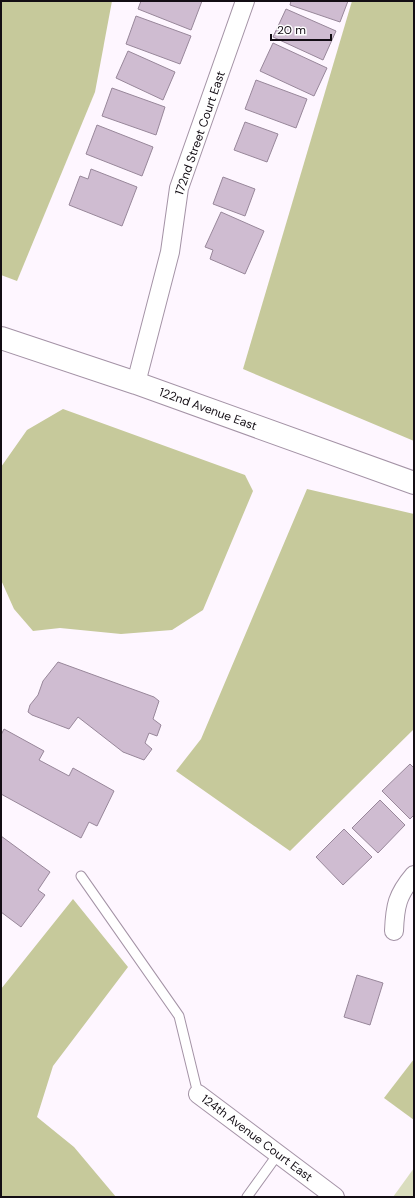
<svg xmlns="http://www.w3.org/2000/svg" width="415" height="1198" viewBox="0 0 415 1198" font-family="'DM Sans',sans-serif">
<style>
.green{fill:#daddbe}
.forest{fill:#c6c99b}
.building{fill:#cfbcd1;stroke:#98879a}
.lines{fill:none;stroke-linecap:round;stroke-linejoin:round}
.lane-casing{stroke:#a493a6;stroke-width:11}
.street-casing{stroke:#a493a6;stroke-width:20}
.secondary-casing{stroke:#a493a6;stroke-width:24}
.lane{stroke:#fff;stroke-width:9}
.street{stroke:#fff;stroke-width:18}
.secondary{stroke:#fff;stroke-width:22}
.labels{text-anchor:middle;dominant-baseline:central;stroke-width:3;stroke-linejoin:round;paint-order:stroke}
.street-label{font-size:12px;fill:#130d14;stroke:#fff}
</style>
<rect width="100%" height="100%" fill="#fef6ff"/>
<!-- green -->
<path class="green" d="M 414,1168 L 414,1197 L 393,1197 Z"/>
<!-- forest -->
<g class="forest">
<path d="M 1,1 L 112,1 L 95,92 L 17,281 L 1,275 Z"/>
<path d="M 352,1 L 414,1 L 414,441 L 243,369 Z"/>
<path d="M 63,409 L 245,475 L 253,491 L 203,610 L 172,630 L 121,634 L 60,628 L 33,631 L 14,609 L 1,580 L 1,467 L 27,430 Z"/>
<path d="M 307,489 L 414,514 L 414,729 L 290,851 L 176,771 L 201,739 Z"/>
<path d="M 73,899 L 128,967 L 53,1066 L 37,1117 L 74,1147 L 116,1197 L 1,1197 L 1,989 Z"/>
<path d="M 414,1059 L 414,1120 L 384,1098 Z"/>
</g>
<!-- building -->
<g class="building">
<path d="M 141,1 L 202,1 L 191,30 L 138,9 Z"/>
<path d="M 291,1 L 348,1 L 340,22 L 290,5 Z"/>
<path d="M 286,9 L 336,31 L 323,60 L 273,37 Z"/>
<path d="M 136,16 L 191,36 L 180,64 L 126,44 Z"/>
<path d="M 273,43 L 327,68 L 314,96 L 260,71 Z"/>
<path d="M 128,51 L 175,72 L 163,100 L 116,78 Z"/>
<path d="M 256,80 L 307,99 L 296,128 L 245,109 Z"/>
<path d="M 112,88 L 165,107 L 156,135 L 102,116 Z"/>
<path d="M 245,122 L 278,134 L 267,162 L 234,150 Z"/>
<path d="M 97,125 L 153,147 L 142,176 L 86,154 Z"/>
<path d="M 91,169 L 137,187 L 122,226 L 69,205 L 80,176 L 88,179 Z"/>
<path d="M 223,177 L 255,189 L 245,216 L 213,204 Z"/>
<path d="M 221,212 L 264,231 L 245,274 L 210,259 L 213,250 L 205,247 Z"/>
<path d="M 58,662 L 154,697 L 159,701 L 153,719 L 161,725 L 157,736 L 149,733 L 145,743 L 152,749 L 144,760 L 123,752 L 78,717 L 69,729 L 32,715 L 28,712 L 30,705 L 38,695 L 43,681 Z"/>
<path d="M 4,729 L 44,751 L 39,760 L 69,776 L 73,768 L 114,791 L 97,826 L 89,822 L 81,838 L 1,794 L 1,735 Z"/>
<path d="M 410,764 L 414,768 L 414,815 L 410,819 L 382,791 Z"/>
<path d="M 380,800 L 405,825 L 378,853 L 352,828 Z"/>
<path d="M 344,829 L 372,857 L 343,885 L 316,857 Z"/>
<path d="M 1,836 L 50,872 L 38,890 L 45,895 L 21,927 L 1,912 Z"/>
<path d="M 357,975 L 383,983 L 370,1025 L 344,1017 Z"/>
</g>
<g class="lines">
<defs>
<g id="lane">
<path d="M 81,876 L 179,1016 L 198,1094"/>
<path d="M 247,1197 L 278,1154"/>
</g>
<g id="street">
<path d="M 136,383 L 170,252 L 179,188 L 245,1"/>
<path d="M 394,931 C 395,906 397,895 414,875"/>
<path d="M 198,1094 L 335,1197"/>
</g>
<path id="secondary" d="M 1,338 L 136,383 L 414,483"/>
</defs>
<!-- lane casing -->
<use href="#lane" class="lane-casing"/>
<!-- street casing -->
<use href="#street" class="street-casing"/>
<!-- secondary casing -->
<use href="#secondary" class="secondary-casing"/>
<!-- lane -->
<use href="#lane" class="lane"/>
<!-- street -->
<use href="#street" class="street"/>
<!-- secondary -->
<use href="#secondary" class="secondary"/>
</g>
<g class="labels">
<!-- street labels -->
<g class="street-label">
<text transform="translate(200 133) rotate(-71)">172nd Street Court East</text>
<text transform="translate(208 409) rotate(20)">122nd Avenue East</text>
<text transform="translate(257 1138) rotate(37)">124th Avenue Court East</text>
</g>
</g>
<!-- border -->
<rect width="415" height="1198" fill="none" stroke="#130d14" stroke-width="4"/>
<!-- scale -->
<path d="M271 34v6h60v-6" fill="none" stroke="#130d14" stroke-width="2"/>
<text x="277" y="34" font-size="12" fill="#130d14" stroke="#ffffff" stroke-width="3" paint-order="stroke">20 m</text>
</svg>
